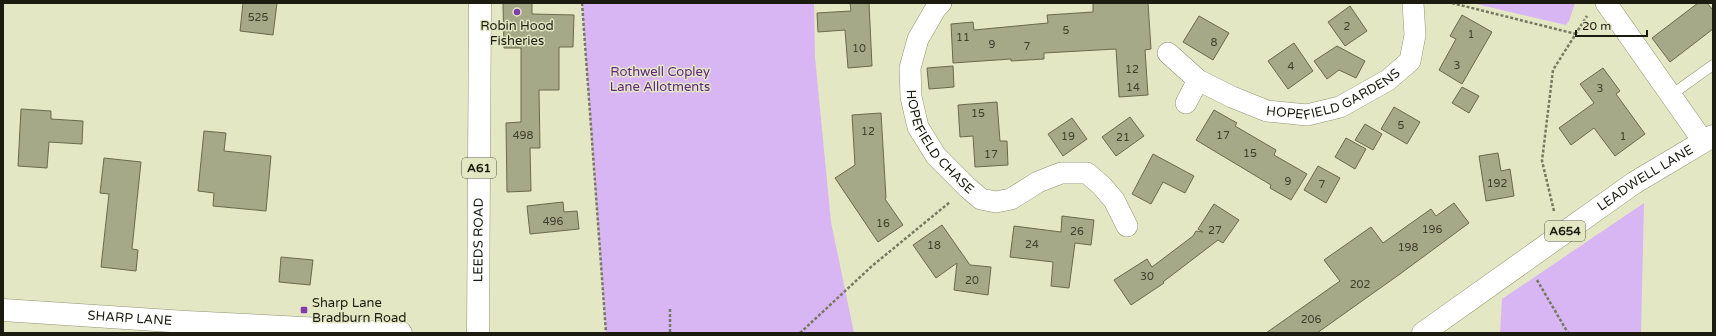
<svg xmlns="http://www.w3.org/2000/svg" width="1716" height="336" viewBox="0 0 1716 336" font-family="'Varela Round',sans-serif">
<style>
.green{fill:#d8b6f4}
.building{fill:#a6a987;stroke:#686a4b}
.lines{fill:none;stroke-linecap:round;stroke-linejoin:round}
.lane-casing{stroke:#919473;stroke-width:11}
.street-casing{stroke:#919473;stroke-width:22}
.secondary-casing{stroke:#919473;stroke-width:23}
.primary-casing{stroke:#919473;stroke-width:23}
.path{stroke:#767861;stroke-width:2.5;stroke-dasharray:3 2;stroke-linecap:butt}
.lane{stroke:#fff;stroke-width:10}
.street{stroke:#fff;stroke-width:21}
.secondary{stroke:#fff;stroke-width:22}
.primary{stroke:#fff;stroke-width:22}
.poi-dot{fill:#813bae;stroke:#e4e7c4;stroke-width:1.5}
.labels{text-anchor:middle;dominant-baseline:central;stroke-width:3;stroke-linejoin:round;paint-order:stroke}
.number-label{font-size:11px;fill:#3e3f2d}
.shield{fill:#e4e7c4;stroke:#575945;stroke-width:1}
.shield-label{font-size:12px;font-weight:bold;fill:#1b1c0f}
.poi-label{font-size:13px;fill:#1b1c0f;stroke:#e4e7c4}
.park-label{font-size:13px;fill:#5f2683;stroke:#e4e7c4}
.street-label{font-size:13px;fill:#1b1c0f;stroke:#e4e7c4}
</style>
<rect width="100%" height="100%" fill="#e4e7c4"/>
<!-- green -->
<g class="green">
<path d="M 582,3 L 814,3 L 815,57 L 831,222 L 854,333 L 606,333 Z"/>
<path d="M 1472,3 L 1575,3 L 1569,21 L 1566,25 Z"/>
<path d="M 1644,203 L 1641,333 L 1500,333 L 1502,299 Z"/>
</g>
<!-- building -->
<g class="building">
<path d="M 243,3 L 277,3 L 273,35 L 240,31 Z"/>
<path d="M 503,3 L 532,3 L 532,14 L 574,15 L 573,47 L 559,47 L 559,90 L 539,90 L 540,148 L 530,148 L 531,191 L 507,192 L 506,123 L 521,122 L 521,48 L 504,48 Z"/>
<path d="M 850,3 L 869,3 L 872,66 L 848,68 L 845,30 L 818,32 L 817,13 L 851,11 Z"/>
<path d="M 1093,3 L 1148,3 L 1151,49 L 1145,50 L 1148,95 L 1119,97 L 1116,49 L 1044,53 L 1044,59 L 1011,61 L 1011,59 L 953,63 L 951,24 L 973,22 L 974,30 L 1048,23 L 1047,15 L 1093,12 Z"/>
<path d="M 1698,3 L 1707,3 L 1713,10 L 1713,29 L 1670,62 L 1652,38 Z"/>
<path d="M 1350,6 L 1367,31 L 1345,46 L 1328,22 Z"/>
<path d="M 1462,15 L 1492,32 L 1462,84 L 1439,70 L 1456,39 L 1450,36 Z"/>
<path d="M 1199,16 L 1229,33 L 1213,60 L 1183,42 Z"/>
<path d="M 1294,43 L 1313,71 L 1288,89 L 1268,61 Z"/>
<path d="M 1337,46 L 1365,61 L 1356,78 L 1339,70 L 1327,79 L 1314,61 Z"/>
<path d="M 953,66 L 954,87 L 929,89 L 927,68 Z"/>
<path d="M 1603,68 L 1620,91 L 1616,94 L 1645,134 L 1615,156 L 1594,128 L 1571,145 L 1559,128 L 1594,103 L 1580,84 Z"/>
<path d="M 1462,87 L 1479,96 L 1469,113 L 1452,103 Z"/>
<path d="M 997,102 L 1000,141 L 1007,141 L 1008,165 L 975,167 L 973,136 L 960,137 L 958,105 Z"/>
<path d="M 1394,107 L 1420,122 L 1407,144 L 1381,129 Z"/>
<path d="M 21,109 L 51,111 L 51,119 L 83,121 L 82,144 L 49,142 L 47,168 L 18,166 Z"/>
<path d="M 1214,110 L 1237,123 L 1235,126 L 1276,150 L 1274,155 L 1307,174 L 1291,200 L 1270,188 L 1271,185 L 1196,140 Z"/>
<path d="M 881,113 L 886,198 L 885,199 L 903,225 L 878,242 L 835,178 L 855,165 L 852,115 Z"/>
<path d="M 1130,117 L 1144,136 L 1116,156 L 1102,137 Z"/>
<path d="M 1072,118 L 1087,139 L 1063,156 L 1048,134 Z"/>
<path d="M 1365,124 L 1382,134 L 1373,150 L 1355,140 Z"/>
<path d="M 204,131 L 226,133 L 224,151 L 271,156 L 266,211 L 213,206 L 214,193 L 198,191 Z"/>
<path d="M 1346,138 L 1366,149 L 1355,169 L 1335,157 Z"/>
<path d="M 1498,153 L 1501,171 L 1510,169 L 1514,196 L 1486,201 L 1479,156 Z"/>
<path d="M 1153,154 L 1194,176 L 1185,193 L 1163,182 L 1151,204 L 1132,194 Z"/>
<path d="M 104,158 L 141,162 L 132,249 L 138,250 L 136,271 L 101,267 L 109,194 L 100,193 Z"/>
<path d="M 1318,166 L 1340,178 L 1326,203 L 1304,190 Z"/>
<path d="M 563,202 L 564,212 L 577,211 L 579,229 L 530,234 L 527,206 Z"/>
<path d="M 1454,203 L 1469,223 L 1400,274 L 1317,333 L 1266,333 L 1340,281 L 1324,260 L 1371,227 L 1383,243 L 1431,209 L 1436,216 Z"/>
<path d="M 1214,204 L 1239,220 L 1223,243 L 1218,240 L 1163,282 L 1164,283 L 1131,305 L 1114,280 L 1147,259 L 1152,267 L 1193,236 L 1196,231 L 1203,232 L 1198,229 Z"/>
<path d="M 1062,216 L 1094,220 L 1091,245 L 1075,243 L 1069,288 L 1051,286 L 1053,262 L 1010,257 L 1014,226 L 1061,232 Z"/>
<path d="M 942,225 L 970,265 L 991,267 L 988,295 L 954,290 L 957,263 L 936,278 L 913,245 Z"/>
<path d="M 281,257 L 313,260 L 310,285 L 279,282 Z"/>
</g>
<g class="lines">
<defs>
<path id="lane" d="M 1671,95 L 1713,65"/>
<g id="street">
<path id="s1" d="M 941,3 L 936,8 L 918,39 L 910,68 L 911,97 L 918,127 L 936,156 L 968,188 L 981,199 L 996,202 L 1011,199 L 1038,182 L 1061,173 L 1087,173 L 1101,185 L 1114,200 L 1127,226"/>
<path d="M 1606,3 L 1703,141"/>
<path id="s2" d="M 1168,53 L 1198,80 L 1232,97 L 1267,111 L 1307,115 L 1340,107 L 1388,80 L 1410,61 L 1415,35 L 1413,3"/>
<path d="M 1186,103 L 1198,80"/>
</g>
<g id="secondary">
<path id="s3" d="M 3,310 L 186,322 L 401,333"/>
</g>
<g id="primary">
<path id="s4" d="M 478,333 L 480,3"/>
<path id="s5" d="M 1423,333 L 1634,183 L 1713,136"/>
</g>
</defs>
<!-- lane casing -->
<use href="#lane" class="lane-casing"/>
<!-- street casing -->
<use href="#street" class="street-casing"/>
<!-- secondary casing -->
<use href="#secondary" class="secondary-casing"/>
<!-- primary casing -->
<use href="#primary" class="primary-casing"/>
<!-- path -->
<g class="path">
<path d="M 582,3 L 606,333"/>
<path d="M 1452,3 L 1576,34"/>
<path d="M 1554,211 L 1542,161 L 1553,70 L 1587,16"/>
<path d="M 1537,280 L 1568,333"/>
<path d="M 670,309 L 670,333"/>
<path d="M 800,333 L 872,266 L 950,202"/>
</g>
<!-- lane -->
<use href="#lane" class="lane"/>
<!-- street -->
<use href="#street" class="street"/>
<!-- secondary -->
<use href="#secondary" class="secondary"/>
<!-- primary -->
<use href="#primary" class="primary"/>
</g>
<!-- markers -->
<g class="poi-dot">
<circle cx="517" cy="12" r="4"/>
<rect x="300" y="306" width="8" height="8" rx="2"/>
</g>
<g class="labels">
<!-- number labels -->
<g class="number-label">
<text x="258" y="17">525</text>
<text x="1347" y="26">2</text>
<text x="1066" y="30">5</text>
<text x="1471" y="34">1</text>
<text x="963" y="37">11</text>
<text x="1214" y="42">8</text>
<text x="992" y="44">9</text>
<text x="1027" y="46">7</text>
<text x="859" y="48">10</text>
<text x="1457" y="65">3</text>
<text x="1291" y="66">4</text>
<text x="1132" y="69">12</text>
<text x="1133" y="87">14</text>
<text x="1600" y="88">3</text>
<text x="978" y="113">15</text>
<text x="1401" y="125">5</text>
<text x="868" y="131">12</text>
<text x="523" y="135">498</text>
<text x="1223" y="135">17</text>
<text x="1068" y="136">19</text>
<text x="1623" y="136">1</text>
<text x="1123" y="137">21</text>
<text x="1250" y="153">15</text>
<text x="991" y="154">17</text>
<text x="1288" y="181">9</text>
<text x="1497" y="183">192</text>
<text x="1322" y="184">7</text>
<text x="553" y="221">496</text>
<text x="883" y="223">16</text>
<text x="1432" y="229">196</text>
<text x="1215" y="230">27</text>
<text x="1077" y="231">26</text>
<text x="1032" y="244">24</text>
<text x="934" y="245">18</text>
<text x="1408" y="247">198</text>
<text x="1147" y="276">30</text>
<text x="972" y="280">20</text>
<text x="1360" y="284">202</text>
<text x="1311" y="319">206</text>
</g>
<!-- shield labels -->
<g class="shield">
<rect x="462" y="158" width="34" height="20" rx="3"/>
<rect x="1545" y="221" width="40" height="20" rx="3"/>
</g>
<g class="shield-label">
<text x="479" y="168">A61</text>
<text x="1565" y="231">A654</text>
</g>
<!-- poi labels -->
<g class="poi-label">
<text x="517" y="26">Robin Hood<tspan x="517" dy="15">Fisheries</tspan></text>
<text x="312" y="303" text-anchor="start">Sharp Lane<tspan x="312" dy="15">Bradburn Road</tspan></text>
</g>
<!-- park labels -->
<g class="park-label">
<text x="660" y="72">Rothwell Copley<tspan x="660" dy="15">Lane Allotments</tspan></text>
</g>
<!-- street labels -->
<g class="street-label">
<text stroke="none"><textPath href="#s2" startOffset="187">HOPEFIELD GARDENS</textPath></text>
<text stroke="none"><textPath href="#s1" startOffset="156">HOPEFIELD CHASE</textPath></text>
<text stroke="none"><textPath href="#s5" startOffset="271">LEADWELL LANE</textPath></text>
<text stroke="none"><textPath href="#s4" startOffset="93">LEEDS ROAD</textPath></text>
<text stroke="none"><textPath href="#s3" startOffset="127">SHARP LANE</textPath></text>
</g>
</g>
<!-- border -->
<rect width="1716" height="336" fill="none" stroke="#1b1c0f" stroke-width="8"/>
<!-- scale -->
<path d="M1576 30v6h71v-6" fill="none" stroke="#1b1c0f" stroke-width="2"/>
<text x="1582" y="30" font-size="12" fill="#1b1c0f" stroke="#e4e7c4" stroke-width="3" paint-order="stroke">20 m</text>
</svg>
